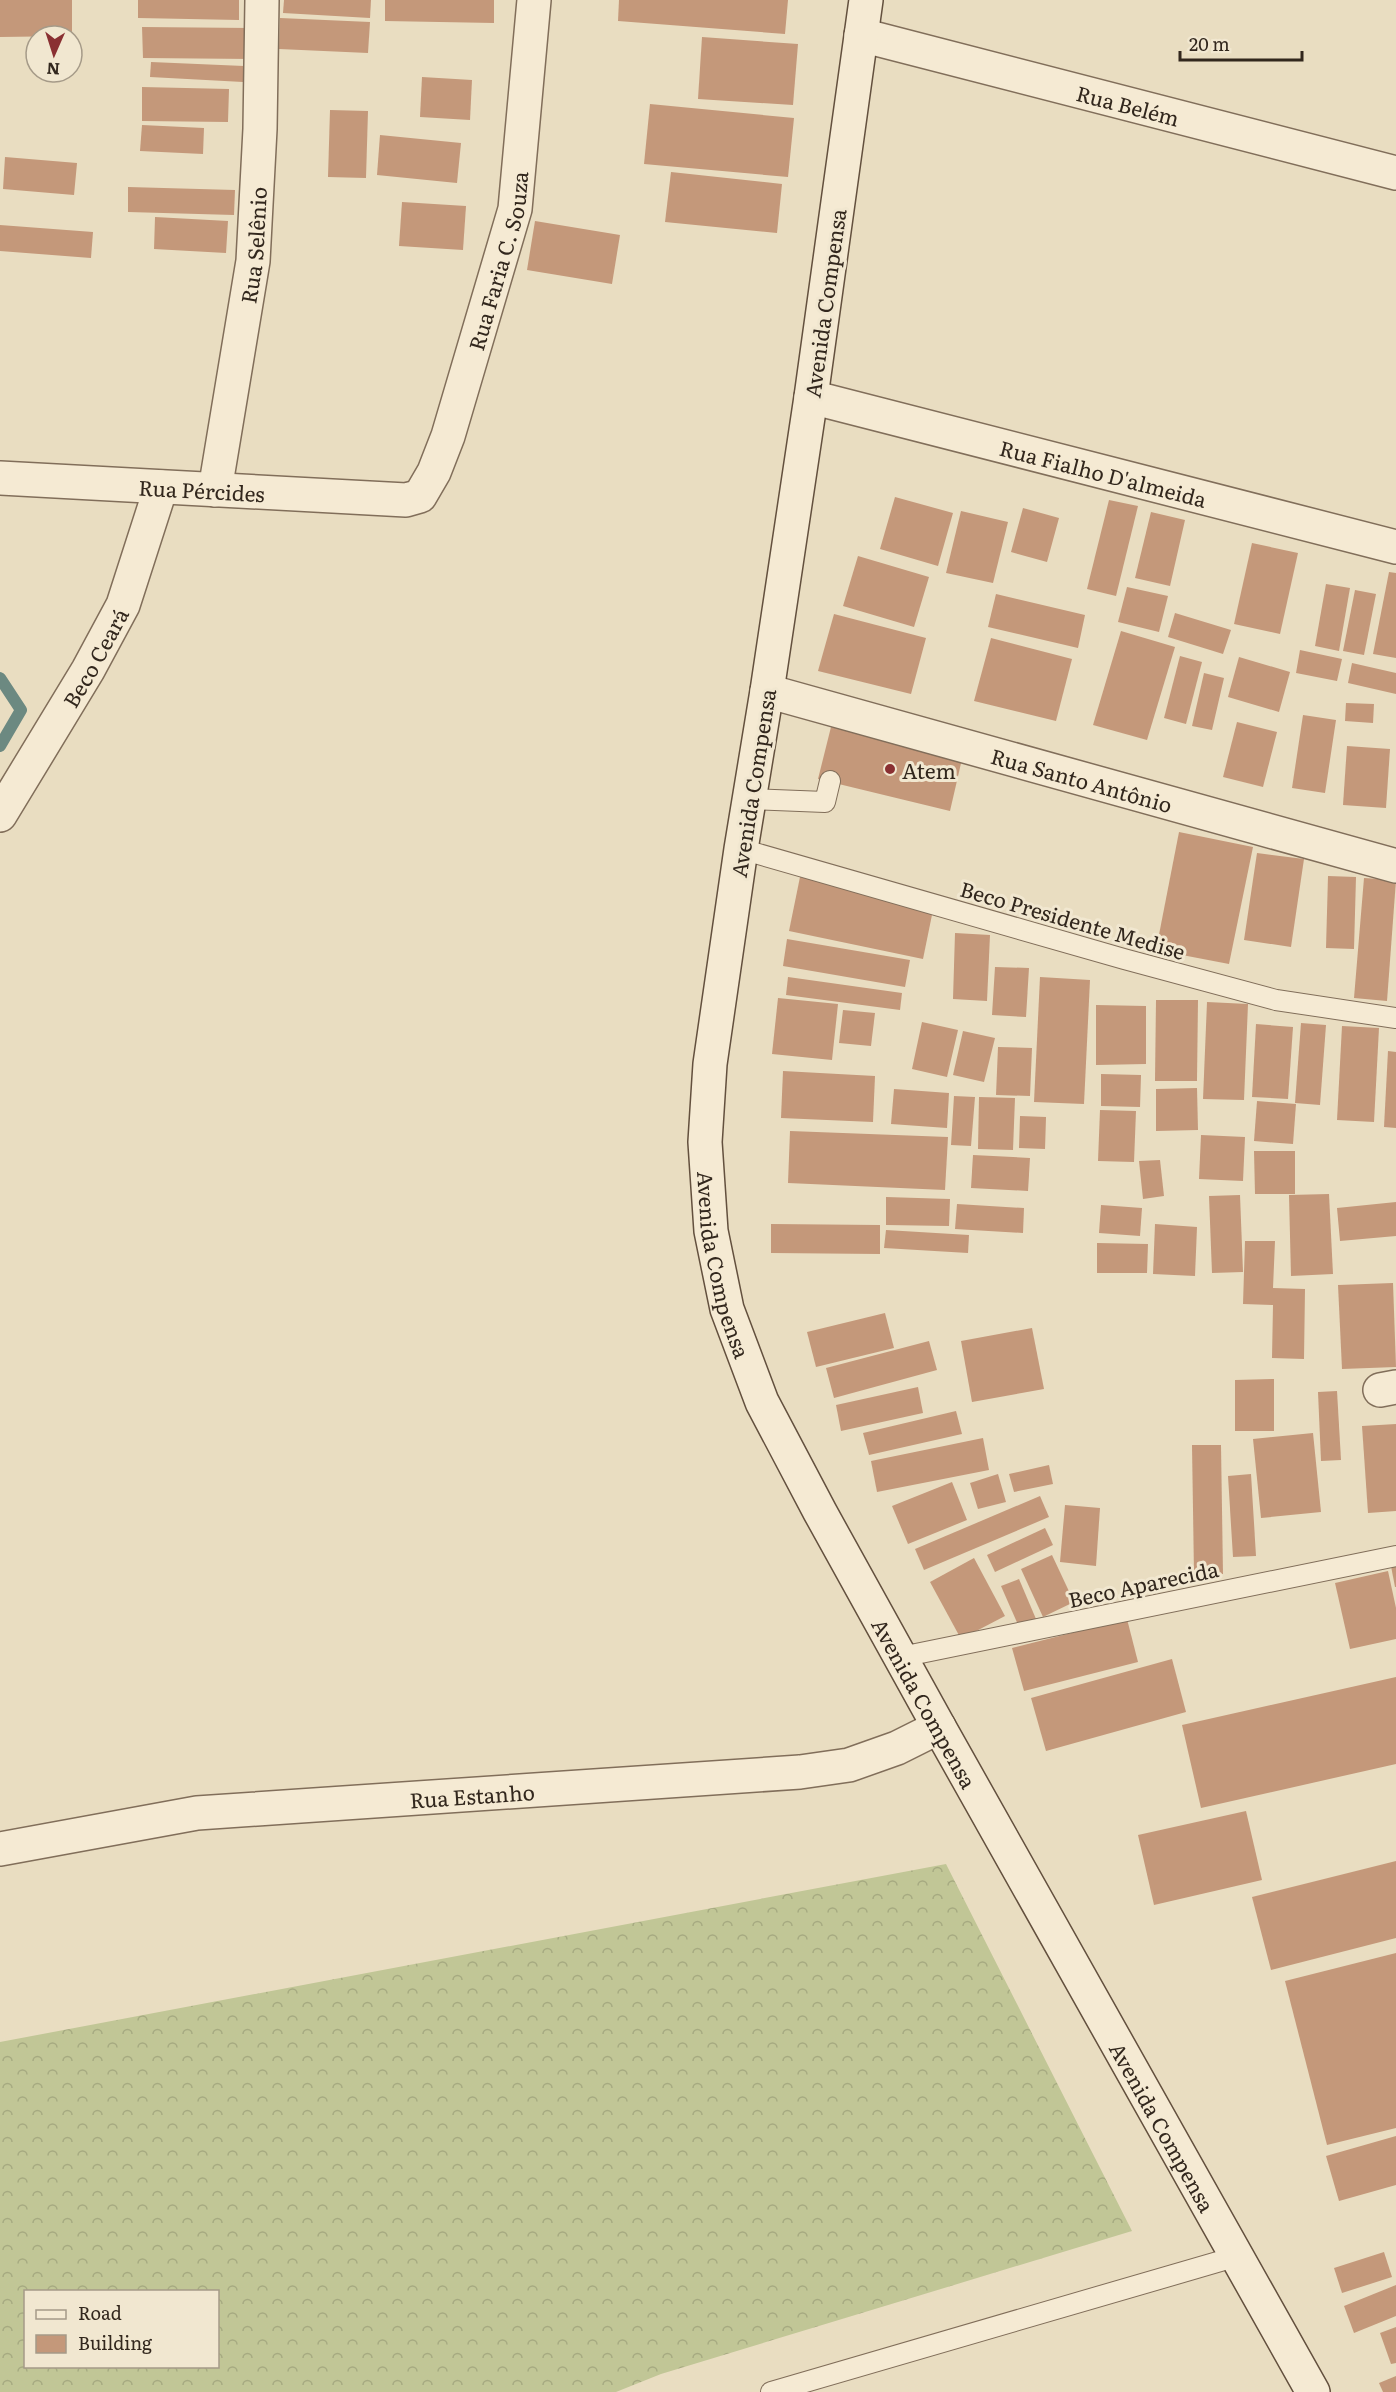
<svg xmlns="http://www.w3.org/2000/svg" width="1396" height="2392" viewBox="0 0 1396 2392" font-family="Literata,serif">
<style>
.forest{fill:url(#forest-crowns);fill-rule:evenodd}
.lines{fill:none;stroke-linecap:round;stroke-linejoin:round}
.stream{stroke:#6c8981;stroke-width:12}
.building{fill:#c4987a}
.lane-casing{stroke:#816e5a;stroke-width:22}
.street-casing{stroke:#816e5a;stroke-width:36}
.secondary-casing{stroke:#63503e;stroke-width:36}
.lane{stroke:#f5ead3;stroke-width:20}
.street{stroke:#f5ead3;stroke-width:33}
.secondary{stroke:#f5ead3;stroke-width:33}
.poi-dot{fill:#8a3032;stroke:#f1e7d0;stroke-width:2}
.labels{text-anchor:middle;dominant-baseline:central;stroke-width:6;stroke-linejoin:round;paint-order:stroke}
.street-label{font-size:21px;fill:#32271d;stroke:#f1e7d0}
.poi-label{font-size:21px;fill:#32271d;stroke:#f1e7d0;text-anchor:start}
</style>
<defs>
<pattern id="forest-crowns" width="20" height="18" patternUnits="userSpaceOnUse" patternTransform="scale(1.5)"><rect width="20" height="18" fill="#c1c696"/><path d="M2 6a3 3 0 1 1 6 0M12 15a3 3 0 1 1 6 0" fill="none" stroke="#a6aa81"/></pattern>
</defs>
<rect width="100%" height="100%" fill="#e9ddc1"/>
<!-- forest -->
<path class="forest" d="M 946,1864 L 1132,2231 L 661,2374 L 616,2392 L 0,2392 L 0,2042 ZM 26,2292 L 218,2292 L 218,2366 L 26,2366 Z"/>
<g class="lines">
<!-- stream -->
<path class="stream" d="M 0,678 L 21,710 L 0,746"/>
</g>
<!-- building -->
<g class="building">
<path d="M 0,0 L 72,0 L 72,36 L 0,37 Z"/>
<path d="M 138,0 L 239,0 L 239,20 L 138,18 Z"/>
<path d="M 284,0 L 371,0 L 370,18 L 283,13 Z"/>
<path d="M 385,0 L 494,0 L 494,23 L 385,21 Z"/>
<path d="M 619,0 L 788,0 L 785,34 L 618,21 Z"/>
<path d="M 280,18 L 370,22 L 368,53 L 279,49 Z"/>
<path d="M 142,27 L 251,28 L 252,59 L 143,58 Z"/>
<path d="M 702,37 L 798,44 L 793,105 L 698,99 Z"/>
<path d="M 151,62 L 244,66 L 243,82 L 150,77 Z"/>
<path d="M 422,77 L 472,80 L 470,120 L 420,117 Z"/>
<path d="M 142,87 L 229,89 L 228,122 L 142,121 Z"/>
<path d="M 650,104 L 794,118 L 788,177 L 644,164 Z"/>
<path d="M 330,110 L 368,111 L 366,178 L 328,177 Z"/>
<path d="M 142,125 L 204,128 L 203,154 L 140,151 Z"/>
<path d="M 380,135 L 461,143 L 457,183 L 377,175 Z"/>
<path d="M 5,157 L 77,163 L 74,195 L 3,189 Z"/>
<path d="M 671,172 L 782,184 L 777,233 L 665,222 Z"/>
<path d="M 128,187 L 235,190 L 234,215 L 128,212 Z"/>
<path d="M 402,202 L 466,206 L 463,250 L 399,246 Z"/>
<path d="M 155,217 L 228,221 L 226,253 L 154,249 Z"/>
<path d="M 535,221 L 620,235 L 612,284 L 527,270 Z"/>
<path d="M 0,225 L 93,232 L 91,258 L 0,251 Z"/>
<path d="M 895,497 L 953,513 L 938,566 L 880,549 Z"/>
<path d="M 1109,500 L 1138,506 L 1116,596 L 1087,589 Z"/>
<path d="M 1023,508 L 1059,518 L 1047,562 L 1011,552 Z"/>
<path d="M 961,511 L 1008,522 L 993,583 L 946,573 Z"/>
<path d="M 1151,512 L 1185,520 L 1170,586 L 1135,578 Z"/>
<path d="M 1252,543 L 1298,553 L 1280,634 L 1234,624 Z"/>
<path d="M 858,556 L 929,577 L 914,627 L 843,606 Z"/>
<path d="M 1389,572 L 1396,573 L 1396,658 L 1373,654 Z"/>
<path d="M 1326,584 L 1350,588 L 1339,651 L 1315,646 Z"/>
<path d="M 1127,587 L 1168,596 L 1159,632 L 1118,622 Z"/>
<path d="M 1355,590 L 1376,594 L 1364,655 L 1343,651 Z"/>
<path d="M 996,594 L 1085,615 L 1078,648 L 988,627 Z"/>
<path d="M 1175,613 L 1231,630 L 1223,654 L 1168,637 Z"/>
<path d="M 834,614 L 926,638 L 911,694 L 818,671 Z"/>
<path d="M 1121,631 L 1175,647 L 1147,740 L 1093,725 Z"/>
<path d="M 991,638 L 1072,659 L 1056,721 L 974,701 Z"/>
<path d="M 1300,650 L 1342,659 L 1337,681 L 1296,673 Z"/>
<path d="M 1180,656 L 1202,662 L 1186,724 L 1164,718 Z"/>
<path d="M 1239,657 L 1290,672 L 1279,712 L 1228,697 Z"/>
<path d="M 1352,663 L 1396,673 L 1396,694 L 1348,683 Z"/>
<path d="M 1204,673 L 1224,678 L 1212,730 L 1192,726 Z"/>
<path d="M 1346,703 L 1374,704 L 1373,723 L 1345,721 Z"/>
<path d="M 1303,715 L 1336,720 L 1325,793 L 1292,788 Z"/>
<path d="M 1237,722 L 1277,732 L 1263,787 L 1223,777 Z"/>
<path d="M 831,727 L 962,759 L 950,811 L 818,779 Z"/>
<path d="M 1347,746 L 1390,749 L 1386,808 L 1343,805 Z"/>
<path d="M 1179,832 L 1253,847 L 1229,964 L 1156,950 Z"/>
<path d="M 1257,853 L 1304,859 L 1291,947 L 1244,940 Z"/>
<path d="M 1328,876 L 1356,877 L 1354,949 L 1326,948 Z"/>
<path d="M 800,877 L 934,905 L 923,959 L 789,931 Z"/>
<path d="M 1364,878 L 1396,880 L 1387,1001 L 1354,998 Z"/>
<path d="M 955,933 L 990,935 L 987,1001 L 953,999 Z"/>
<path d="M 787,939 L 910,960 L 905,987 L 783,966 Z"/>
<path d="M 995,967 L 1029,968 L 1026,1017 L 992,1015 Z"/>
<path d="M 788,977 L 902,993 L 900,1010 L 786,995 Z"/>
<path d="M 1040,977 L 1090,980 L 1084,1104 L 1034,1102 Z"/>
<path d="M 778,998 L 838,1004 L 832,1060 L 772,1054 Z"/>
<path d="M 1156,1000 L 1198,1000 L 1197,1081 L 1155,1081 Z"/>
<path d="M 1207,1002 L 1248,1004 L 1244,1100 L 1203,1099 Z"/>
<path d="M 1096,1005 L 1146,1006 L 1146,1064 L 1096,1065 Z"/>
<path d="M 843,1010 L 875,1013 L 871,1046 L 839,1043 Z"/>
<path d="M 922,1022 L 958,1030 L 947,1077 L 912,1069 Z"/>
<path d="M 1301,1023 L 1326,1025 L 1320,1105 L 1295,1103 Z"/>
<path d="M 1256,1024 L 1293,1027 L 1288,1099 L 1252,1097 Z"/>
<path d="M 1342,1026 L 1379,1028 L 1374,1122 L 1337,1120 Z"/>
<path d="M 963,1031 L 995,1038 L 984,1082 L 953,1075 Z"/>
<path d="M 998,1047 L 1032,1048 L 1030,1096 L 996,1095 Z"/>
<path d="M 1388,1051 L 1396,1052 L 1396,1128 L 1384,1127 Z"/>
<path d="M 783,1071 L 875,1076 L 873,1122 L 781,1118 Z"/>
<path d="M 1101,1074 L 1141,1075 L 1140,1107 L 1101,1106 Z"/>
<path d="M 1197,1088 L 1198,1130 L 1156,1131 L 1156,1089 Z"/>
<path d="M 894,1089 L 949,1093 L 947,1128 L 891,1124 Z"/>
<path d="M 954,1096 L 975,1097 L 971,1146 L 951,1145 Z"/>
<path d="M 979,1097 L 1015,1098 L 1013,1150 L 978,1149 Z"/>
<path d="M 1257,1101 L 1296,1104 L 1293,1144 L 1254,1141 Z"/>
<path d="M 1100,1110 L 1136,1111 L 1134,1162 L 1098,1161 Z"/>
<path d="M 1020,1116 L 1046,1117 L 1045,1149 L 1019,1148 Z"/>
<path d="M 790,1131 L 948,1137 L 945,1190 L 788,1183 Z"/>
<path d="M 1201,1135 L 1245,1137 L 1243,1181 L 1199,1179 Z"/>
<path d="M 1254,1151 L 1295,1151 L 1295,1194 L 1255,1194 Z"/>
<path d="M 973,1155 L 1030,1158 L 1028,1191 L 971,1188 Z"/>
<path d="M 1160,1160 L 1164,1196 L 1143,1199 L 1139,1161 Z"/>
<path d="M 1329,1194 L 1333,1274 L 1291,1276 L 1289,1195 Z"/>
<path d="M 1240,1195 L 1243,1272 L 1212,1273 L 1209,1196 Z"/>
<path d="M 886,1197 L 950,1199 L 949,1226 L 886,1225 Z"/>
<path d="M 1396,1202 L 1396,1236 L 1340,1241 L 1337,1208 Z"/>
<path d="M 957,1204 L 1024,1208 L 1023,1233 L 955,1229 Z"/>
<path d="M 1101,1205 L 1142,1208 L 1140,1236 L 1099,1233 Z"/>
<path d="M 771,1224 L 880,1225 L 880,1254 L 771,1253 Z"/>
<path d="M 1155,1224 L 1197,1227 L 1195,1276 L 1153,1274 Z"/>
<path d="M 886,1230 L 969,1235 L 968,1253 L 884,1248 Z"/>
<path d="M 1245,1241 L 1275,1241 L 1273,1288 L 1305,1289 L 1304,1359 L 1272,1358 L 1273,1305 L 1243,1304 Z"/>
<path d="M 1097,1243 L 1148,1244 L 1147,1273 L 1097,1273 Z"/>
<path d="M 1393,1283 L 1396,1367 L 1342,1369 L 1338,1285 Z"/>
<path d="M 885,1313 L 894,1348 L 816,1367 L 807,1332 Z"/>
<path d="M 1032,1328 L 1044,1389 L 972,1402 L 961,1341 Z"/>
<path d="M 929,1341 L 937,1370 L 834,1398 L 826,1368 Z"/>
<path d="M 1274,1379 L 1274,1431 L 1235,1431 L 1235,1380 Z"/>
<path d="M 918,1387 L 923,1413 L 841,1431 L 836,1405 Z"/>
<path d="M 1337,1391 L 1341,1460 L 1321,1461 L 1318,1392 Z"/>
<path d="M 956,1411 L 962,1434 L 869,1455 L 863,1433 Z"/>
<path d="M 1396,1424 L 1396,1511 L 1368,1513 L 1362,1426 Z"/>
<path d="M 1313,1433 L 1321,1512 L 1261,1518 L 1253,1439 Z"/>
<path d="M 983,1438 L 989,1470 L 877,1492 L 871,1461 Z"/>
<path d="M 1192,1445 L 1221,1445 L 1223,1574 L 1194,1574 Z"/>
<path d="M 1049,1465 L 1053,1484 L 1014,1492 L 1009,1474 Z"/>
<path d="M 998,1474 L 1006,1502 L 978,1509 L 970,1483 Z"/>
<path d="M 1251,1474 L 1256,1556 L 1233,1557 L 1228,1476 Z"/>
<path d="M 952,1482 L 967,1520 L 908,1544 L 892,1506 Z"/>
<path d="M 1040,1496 L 1049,1517 L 924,1570 L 915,1549 Z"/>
<path d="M 1065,1505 L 1100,1508 L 1096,1566 L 1060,1562 Z"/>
<path d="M 1045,1528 L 1053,1545 L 995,1572 L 987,1555 Z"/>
<path d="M 1052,1555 L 1074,1602 L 1043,1617 L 1021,1569 Z"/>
<path d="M 974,1558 L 1005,1616 L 961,1639 L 930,1582 Z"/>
<path d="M 1396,1565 L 1396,1587 L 1395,1587 L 1391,1566 Z"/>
<path d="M 1388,1571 L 1396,1608 L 1396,1639 L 1350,1649 L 1335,1583 Z"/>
<path d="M 1019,1579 L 1036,1619 L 1019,1627 L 1001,1586 Z"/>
<path d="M 1127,1619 L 1138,1662 L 1024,1691 L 1012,1648 Z"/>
<path d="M 1172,1659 L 1186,1712 L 1046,1751 L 1031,1698 Z"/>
<path d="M 1396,1677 L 1396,1764 L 1201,1808 L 1182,1725 Z"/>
<path d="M 1246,1811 L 1262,1880 L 1154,1905 L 1138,1835 Z"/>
<path d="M 1396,1861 L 1396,1938 L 1271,1970 L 1252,1897 Z"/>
<path d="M 1396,1953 L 1396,2128 L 1327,2145 L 1285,1981 Z"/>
<path d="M 1396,2136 L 1396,2185 L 1339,2201 L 1326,2156 Z"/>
<path d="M 1384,2252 L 1392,2277 L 1342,2293 L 1334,2268 Z"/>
<path d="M 1396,2285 L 1396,2316 L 1354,2333 L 1344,2306 Z"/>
<path d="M 1396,2327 L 1396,2363 L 1391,2364 L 1380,2333 Z"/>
<path d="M 1396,2376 L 1396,2392 L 1383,2392 L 1379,2383 Z"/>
</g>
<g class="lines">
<defs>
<g id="lane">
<path d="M 749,799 L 825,802 L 830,781"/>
<path d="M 741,849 L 1124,959 L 1276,1000 L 1396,1018"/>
<path d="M 901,1657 L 1396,1556"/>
<path d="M 771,2392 L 1238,2256"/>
</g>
<g id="street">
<path id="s1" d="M 861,35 L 1396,173"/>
<path id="s2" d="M 811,397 L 1396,547"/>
<path id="s3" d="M 0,478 L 406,500 L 420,496 L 434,472 L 448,436 L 515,209 L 534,0"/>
<path id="s4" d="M 215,490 L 253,261 L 260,129 L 262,0"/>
<path id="s5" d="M 767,691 L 1396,866"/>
<path id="s6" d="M 0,815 L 88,670 L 123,605 L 161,487"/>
<path d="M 1380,1390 L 1396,1387"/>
<path id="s7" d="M 0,1849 L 197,1813 L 800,1772 L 849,1765 L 897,1748 L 939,1727"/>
</g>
<g id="secondary">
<path id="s8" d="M 866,0 L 811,397 L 767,691 L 741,849 L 710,1064 L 705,1142 L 711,1231 L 727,1309 L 762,1402 L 820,1512 L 939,1727 L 1313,2392"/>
</g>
</defs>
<!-- lane casing -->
<use href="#lane" class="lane-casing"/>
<!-- street casing -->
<use href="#street" class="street-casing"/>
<!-- secondary casing -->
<use href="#secondary" class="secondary-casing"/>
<!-- lane -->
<use href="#lane" class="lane"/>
<!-- street -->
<use href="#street" class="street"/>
<!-- secondary -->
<use href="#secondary" class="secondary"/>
</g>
<!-- markers -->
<circle class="poi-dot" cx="890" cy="769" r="6"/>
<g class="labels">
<!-- street labels -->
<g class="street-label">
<text stroke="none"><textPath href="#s1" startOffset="276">Rua Belém</textPath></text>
<text stroke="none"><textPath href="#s4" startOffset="248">Rua Selênio</textPath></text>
<text stroke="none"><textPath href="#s3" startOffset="670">Rua Faria C. Souza</textPath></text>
<text transform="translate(824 303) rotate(-82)">Avenida Compensa</text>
<text stroke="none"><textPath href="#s2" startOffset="302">Rua Fialho D'almeida</textPath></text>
<text stroke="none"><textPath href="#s3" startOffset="202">Rua Pércides</textPath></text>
<text stroke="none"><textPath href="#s6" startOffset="184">Beco Ceará</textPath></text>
<text stroke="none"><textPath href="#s5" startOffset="327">Rua Santo Antônio</textPath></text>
<text transform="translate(752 783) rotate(-81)">Avenida Compensa</text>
<text transform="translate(1073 919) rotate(16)">Beco Presidente Medise</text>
<text stroke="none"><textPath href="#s8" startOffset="1278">Avenida Compensa</textPath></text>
<text transform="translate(1143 1583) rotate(-12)">Beco Aparecida</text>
<text stroke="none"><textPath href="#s8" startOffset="1764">Avenida Compensa</textPath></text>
<text stroke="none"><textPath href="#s7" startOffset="476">Rua Estanho</textPath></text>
<text stroke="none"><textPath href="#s8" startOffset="2250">Avenida Compensa</textPath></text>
</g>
<!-- poi labels -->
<g class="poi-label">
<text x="902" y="769">Atem</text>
</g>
</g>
<!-- legend -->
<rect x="24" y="2290" width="195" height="78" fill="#f1e7d0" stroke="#a59a88" stroke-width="1.5"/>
<rect x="36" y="2310" width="30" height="9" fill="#f5ead3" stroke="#a59a88" stroke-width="1.5"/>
<text x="78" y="2320" font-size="18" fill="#32271d">Road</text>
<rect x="36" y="2335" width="30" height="18" fill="#c4987a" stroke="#a59a88" stroke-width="1.5"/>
<text x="78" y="2350" font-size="18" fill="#32271d">Building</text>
<!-- north arrow -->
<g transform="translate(54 54) rotate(183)"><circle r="28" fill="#f1e7d0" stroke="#a59a88" stroke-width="1.5"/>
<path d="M0-4.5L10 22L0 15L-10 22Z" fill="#8a3032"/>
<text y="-9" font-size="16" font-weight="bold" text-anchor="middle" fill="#32271d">N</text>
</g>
<!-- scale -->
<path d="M1180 51v9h122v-9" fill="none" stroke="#32271d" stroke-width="3"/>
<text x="1189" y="51" font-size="18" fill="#32271d" stroke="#f1e7d0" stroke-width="4.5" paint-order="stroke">20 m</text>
</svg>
